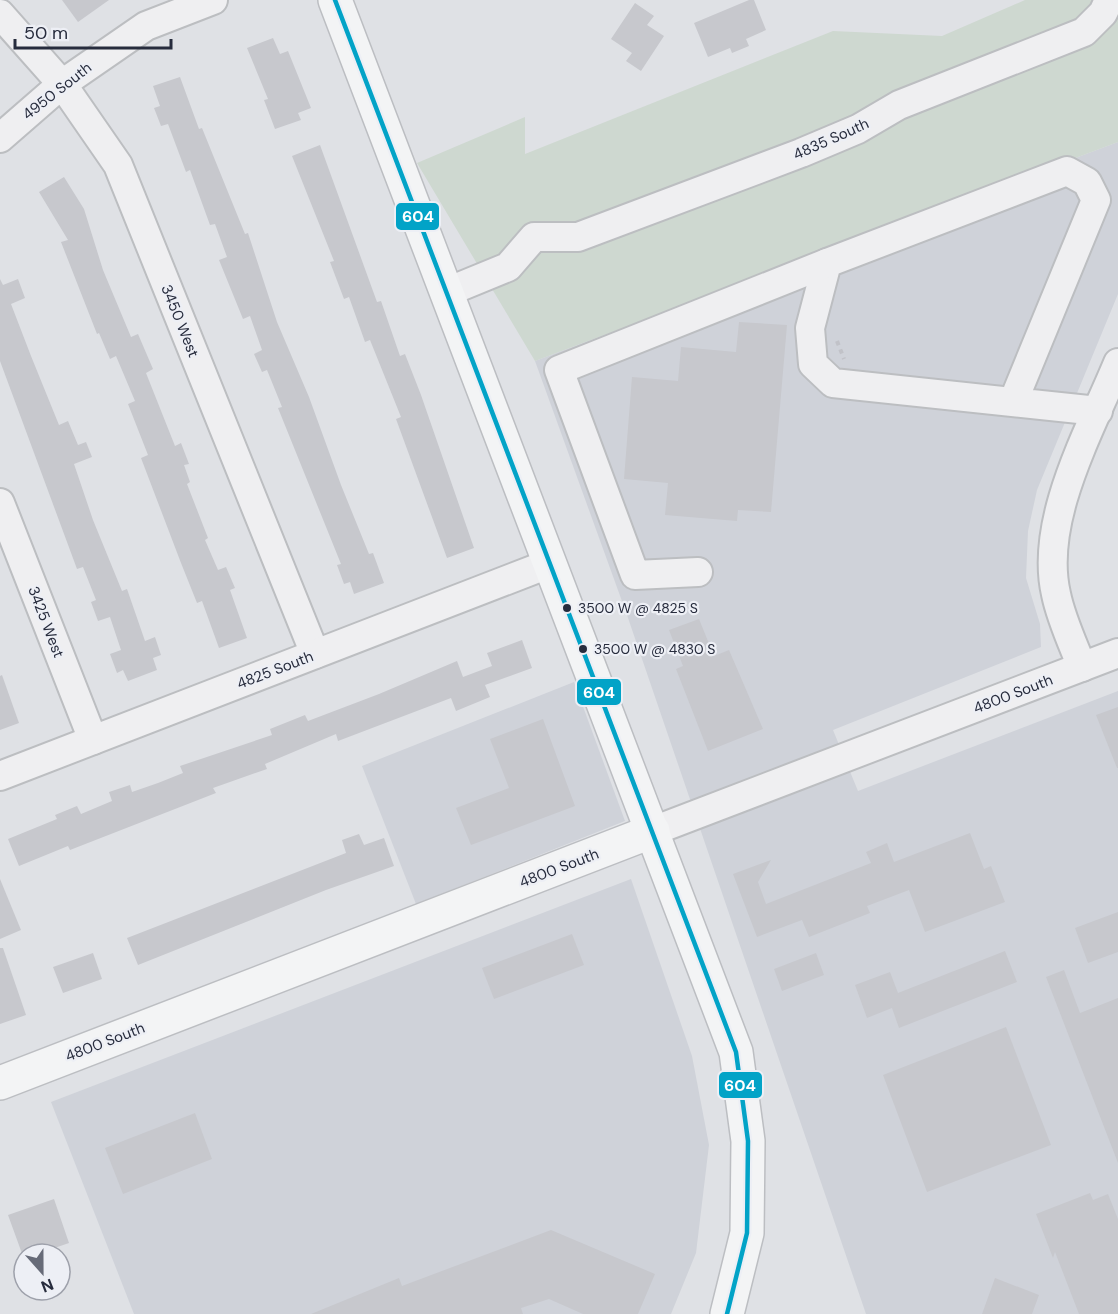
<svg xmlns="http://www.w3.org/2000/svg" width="1118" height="1314" viewBox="0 0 1118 1314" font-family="'DM Sans',sans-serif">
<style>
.built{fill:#cfd2d9}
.green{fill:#ced8d0}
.building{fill:#c7c8cd}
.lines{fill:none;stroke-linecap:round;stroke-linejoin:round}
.minor-casing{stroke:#bcbec1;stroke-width:32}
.major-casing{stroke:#bcbec2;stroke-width:36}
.path{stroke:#c1c2c8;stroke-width:4;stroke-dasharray:4.5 4.5;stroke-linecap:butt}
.minor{stroke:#efeff1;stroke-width:28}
.major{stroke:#f3f4f5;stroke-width:33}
.bus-1-casing{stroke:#edeff5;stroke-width:9}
.bus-1{stroke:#02a3c7;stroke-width:4.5}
.bus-dot{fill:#272c3d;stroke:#edeff5;stroke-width:2}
.labels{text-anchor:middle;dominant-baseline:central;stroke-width:4.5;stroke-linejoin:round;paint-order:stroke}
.bus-label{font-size:14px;fill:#272c3d;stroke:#edeff5;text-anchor:start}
.street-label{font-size:15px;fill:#272c3d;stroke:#edeff5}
.line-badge{stroke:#edeff5;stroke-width:2}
.badge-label{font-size:16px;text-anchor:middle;font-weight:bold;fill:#fff}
</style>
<rect width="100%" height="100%" fill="#dfe1e5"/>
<!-- built -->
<g class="built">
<path d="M 1118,142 L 1118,294 L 1037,490 L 1028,531 L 1026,578 L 1040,624 L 1041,647 L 833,730 L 858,791 L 1118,691 L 1118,1314 L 866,1314 L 627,615 L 535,361 Z"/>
<path d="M 574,682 L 625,821 L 416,904 L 362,766 Z"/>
<path d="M 631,879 L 692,1056 L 709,1145 L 696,1253 L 671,1314 L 134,1314 L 51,1102 Z"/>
</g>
<!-- green -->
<path class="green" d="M 1025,0 L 1118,0 L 1118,142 L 535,361 L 417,163 L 525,117 L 525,154 L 833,31 L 942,36 Z"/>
<!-- building -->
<g class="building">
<path d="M 62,0 L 109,0 L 78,22 Z"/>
<path d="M 749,0 L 754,0 L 766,30 L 746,39 L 749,46 L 732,53 L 730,48 L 708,57 L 694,23 Z"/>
<path d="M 635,3 L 654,16 L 647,25 L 664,36 L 641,71 L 626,61 L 632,53 L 611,39 Z"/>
<path d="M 273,38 L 280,54 L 288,51 L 311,108 L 298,113 L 301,120 L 275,129 L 264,100 L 268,99 L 247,48 Z"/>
<path d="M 180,77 L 199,129 L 202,128 L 245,234 L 248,233 L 277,322 L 309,397 L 341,485 L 369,554 L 373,553 L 384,583 L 354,594 L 350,582 L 344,584 L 337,565 L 341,564 L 278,408 L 282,407 L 267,370 L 262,372 L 254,354 L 262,350 L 250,316 L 243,319 L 219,260 L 227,257 L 215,224 L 210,225 L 190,170 L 186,172 L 168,124 L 161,126 L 154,108 L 160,106 L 153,86 Z"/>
<path d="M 320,145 L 377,302 L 381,301 L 400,356 L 405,354 L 421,395 L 474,548 L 447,558 L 396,419 L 401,417 L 370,340 L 365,342 L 349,297 L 344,299 L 330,262 L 334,261 L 292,156 Z"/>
<path d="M 64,177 L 84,209 L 103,270 L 131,337 L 138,334 L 153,369 L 146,373 L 175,446 L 181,443 L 189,464 L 184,465 L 190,482 L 187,484 L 208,538 L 205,540 L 218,570 L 226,567 L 235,588 L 230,590 L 247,638 L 219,648 L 202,601 L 197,603 L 181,563 L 141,458 L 148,455 L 128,404 L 135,401 L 116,356 L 110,359 L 99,333 L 97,334 L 61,242 L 68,240 L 39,192 Z"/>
<path d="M 0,279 L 3,285 L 18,279 L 25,298 L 11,304 L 31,356 L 59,425 L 68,421 L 78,445 L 86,442 L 92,457 L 74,464 L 93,520 L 122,591 L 127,589 L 145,641 L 155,637 L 161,655 L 153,658 L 157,670 L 128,681 L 123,670 L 117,673 L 110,654 L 121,650 L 110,617 L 98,621 L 91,602 L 96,600 L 83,567 L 77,569 L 0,361 Z"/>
<path d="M 739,322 L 787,325 L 771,512 L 738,510 L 737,521 L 665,515 L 668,483 L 624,479 L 632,377 L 678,381 L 681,347 L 736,352 Z"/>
<path d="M 699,619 L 714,656 L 729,650 L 763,729 L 708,751 L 676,669 L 683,666 L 669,630 Z"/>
<path d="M 522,640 L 532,668 L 485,685 L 490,697 L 456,711 L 451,698 L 338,741 L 336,734 L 265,764 L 267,769 L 213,788 L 216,793 L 70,850 L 68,846 L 19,866 L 8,839 L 57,819 L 55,815 L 77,806 L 81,814 L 112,801 L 109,792 L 130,785 L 132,792 L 158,783 L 183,773 L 180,766 L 272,735 L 270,729 L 305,715 L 308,721 L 379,694 L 457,661 L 463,677 L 492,666 L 487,653 Z"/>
<path d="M 2,675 L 19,723 L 0,730 L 0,676 Z"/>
<path d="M 1118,707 L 1118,768 L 1117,768 L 1096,715 Z"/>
<path d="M 543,719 L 575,806 L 471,845 L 456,808 L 509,788 L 490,739 Z"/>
<path d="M 970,833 L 984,869 L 991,866 L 1005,902 L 925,932 L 909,890 L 867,906 L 870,913 L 809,937 L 802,920 L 757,937 L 733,874 L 771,860 L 758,882 L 766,904 L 871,863 L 866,852 L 887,843 L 894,862 Z"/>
<path d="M 359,834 L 364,845 L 384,838 L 394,866 L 326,890 L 138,965 L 127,938 L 346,853 L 342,840 Z"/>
<path d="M 0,879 L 21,930 L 0,939 Z"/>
<path d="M 1118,912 L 1118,952 L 1088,963 L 1075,928 Z"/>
<path d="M 572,934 L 584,965 L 494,999 L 482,968 Z"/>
<path d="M 0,948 L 3,948 L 26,1015 L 0,1024 Z"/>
<path d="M 1005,951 L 1017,982 L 899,1028 L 892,1008 L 867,1018 L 855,985 L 890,972 L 898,993 Z"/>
<path d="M 93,953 L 102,979 L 63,993 L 53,967 Z"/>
<path d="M 816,953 L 824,975 L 782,991 L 774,969 Z"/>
<path d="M 1064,970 L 1080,1013 L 1118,998 L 1118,1163 L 1046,977 Z"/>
<path d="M 1006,1027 L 1051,1145 L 927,1192 L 883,1075 Z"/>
<path d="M 195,1113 L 212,1159 L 123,1194 L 105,1148 Z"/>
<path d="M 1090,1193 L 1093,1200 L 1108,1194 L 1118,1219 L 1118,1314 L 1079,1314 L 1055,1252 L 1053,1258 L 1036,1214 Z"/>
<path d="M 54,1199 L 69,1243 L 37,1254 L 24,1254 L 24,1259 L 8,1215 Z"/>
<path d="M 551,1230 L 655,1274 L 638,1314 L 583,1314 L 549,1299 L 521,1308 L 523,1314 L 311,1314 L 399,1278 L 402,1286 Z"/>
<path d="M 995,1278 L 1039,1295 L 1032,1314 L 982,1314 Z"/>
</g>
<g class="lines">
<defs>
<g id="minor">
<path d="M 0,14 L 62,84 L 118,165 L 315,654"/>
<path d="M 0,138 L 62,84 L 146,26 L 213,0"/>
<path d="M 447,292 L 508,267 L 534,237 L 578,237 L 801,153 L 858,129 L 899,105 L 1084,32 L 1103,13 L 1109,0"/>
<path d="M 1013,402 L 1096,200 L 1087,182 L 1067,171 L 827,263 L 810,328 L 813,364 L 833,383 L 1098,411"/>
<path d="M 0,503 L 93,740"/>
<path d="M 698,572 L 635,575 L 559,370 L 827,263"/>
<path d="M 1082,667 C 1073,644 1061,619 1056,594 C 1039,520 1090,431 1118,363"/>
<path d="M 0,776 L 551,563"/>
<path d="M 653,831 L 1118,653"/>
</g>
<g id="major">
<path d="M 335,0 L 736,1052 L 748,1141 L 747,1233 L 727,1314"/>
<path d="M 0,1083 L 653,831"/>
</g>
</defs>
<!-- minor casing -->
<use href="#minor" class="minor-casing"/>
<!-- major casing -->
<use href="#major" class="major-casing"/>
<!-- path -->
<path class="path" d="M 837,341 L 844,359"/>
<!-- minor -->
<use href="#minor" class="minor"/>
<!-- major -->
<use href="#major" class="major"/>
<defs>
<path id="bus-1" d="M 335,0 L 736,1052 L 748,1141 L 747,1233 L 727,1314"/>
</defs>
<!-- bus-1 casing -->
<use href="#bus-1" class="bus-1-casing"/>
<!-- bus-1 -->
<use href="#bus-1" class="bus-1"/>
</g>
<!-- markers -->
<g class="bus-dot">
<circle cx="567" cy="608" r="5"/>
<circle cx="583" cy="649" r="5"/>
</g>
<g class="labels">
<!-- bus labels -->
<g class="bus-label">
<text x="578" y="608">3500 W @ 4825 S</text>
<text x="594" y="649">3500 W @ 4830 S</text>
</g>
<!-- street labels -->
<g class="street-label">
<text transform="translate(57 91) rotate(-38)">4950 South</text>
<text transform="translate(831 139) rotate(-24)">4835 South</text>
<text transform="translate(180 321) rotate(68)">3450 West</text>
<text transform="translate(46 622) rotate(69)">3425 West</text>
<text transform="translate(275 670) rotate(-21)">4825 South</text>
<text transform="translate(1013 694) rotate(-21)">4800 South</text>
<text transform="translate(559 868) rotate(-21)">4800 South</text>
<text transform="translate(105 1042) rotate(-21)">4800 South</text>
</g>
</g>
<g class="line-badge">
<rect x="395" y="202" width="45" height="29" rx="6" fill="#02a3c7"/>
<rect x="576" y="678" width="46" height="28" rx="6" fill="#02a3c7"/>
<rect x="718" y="1071" width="45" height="28" rx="6" fill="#02a3c7"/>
</g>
<g class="badge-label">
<text x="418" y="222">604</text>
<text x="599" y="698">604</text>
<text x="740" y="1091">604</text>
</g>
<!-- north arrow -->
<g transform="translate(42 1272) rotate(159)"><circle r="28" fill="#edeff5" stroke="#9ea1ab" stroke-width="1.5"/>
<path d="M0-4.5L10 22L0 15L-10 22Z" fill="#676b78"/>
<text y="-9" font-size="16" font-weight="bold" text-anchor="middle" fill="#272c3d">N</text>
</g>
<!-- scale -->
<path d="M15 39v9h156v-9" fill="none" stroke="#272c3d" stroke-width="3"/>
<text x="24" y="39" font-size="18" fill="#272c3d" stroke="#edeff5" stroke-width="4.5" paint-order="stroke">50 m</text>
</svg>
